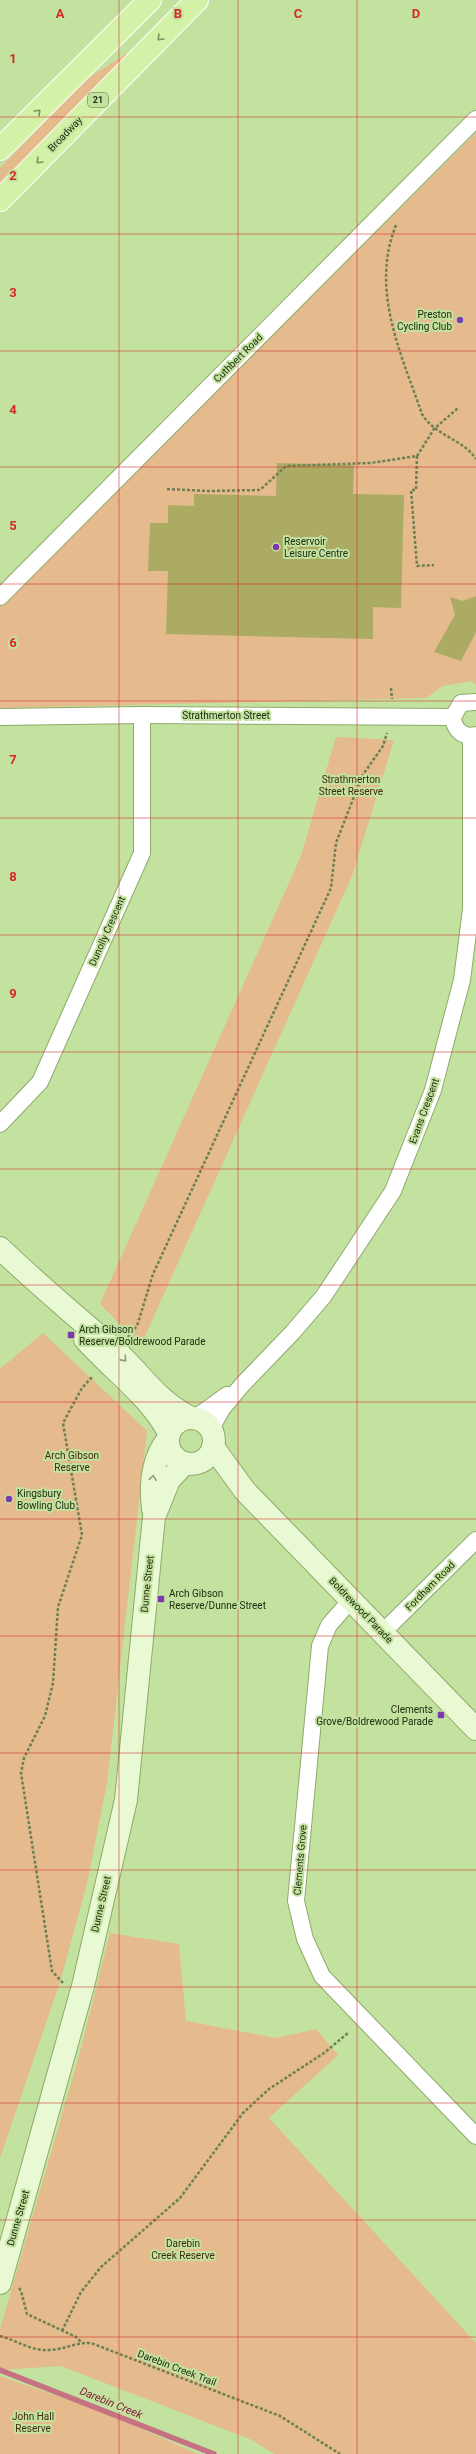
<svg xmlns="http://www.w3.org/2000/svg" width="476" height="2454" viewBox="0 0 476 2454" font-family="Roboto,sans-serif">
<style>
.green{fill:#e5ba8c}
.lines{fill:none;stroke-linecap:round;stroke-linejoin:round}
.stream{stroke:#c67282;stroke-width:5.5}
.building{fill:#abab63}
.street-casing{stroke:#8eaa6a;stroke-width:18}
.secondary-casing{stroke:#8eaa6a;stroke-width:24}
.primary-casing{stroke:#fff;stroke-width:24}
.path{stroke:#6b8053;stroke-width:2.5;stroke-dasharray:3 2;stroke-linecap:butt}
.street{stroke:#fff;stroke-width:16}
.secondary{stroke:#e9f9d4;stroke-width:22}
.primary{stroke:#d3f2a8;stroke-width:22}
.oneway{stroke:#7a905d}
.oneway2{stroke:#8f9d7d}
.grid{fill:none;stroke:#d62828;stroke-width:1;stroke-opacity:0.55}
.poi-dot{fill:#7d38ac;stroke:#c3e29f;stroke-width:1.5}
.labels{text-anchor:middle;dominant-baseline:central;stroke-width:4;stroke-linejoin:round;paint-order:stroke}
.shield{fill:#c3e29f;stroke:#52633c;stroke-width:1}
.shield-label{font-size:9px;font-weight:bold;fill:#212d12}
.street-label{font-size:10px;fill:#212d12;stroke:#c3e29f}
.poi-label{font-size:10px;fill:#212d12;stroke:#c3e29f;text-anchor:start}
.park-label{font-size:10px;fill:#422a0e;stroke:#c3e29f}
.water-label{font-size:11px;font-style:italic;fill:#851f3d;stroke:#c3e29f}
.grid-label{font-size:13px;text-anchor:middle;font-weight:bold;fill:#d62828;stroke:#c3e29f;stroke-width:4;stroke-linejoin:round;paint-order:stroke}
</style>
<rect width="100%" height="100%" fill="#c3e29f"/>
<!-- green -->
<g class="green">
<path d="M 185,0 L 0,189 L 0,168 L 87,79 L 129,52 Z"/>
<path d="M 476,133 L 476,685 L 472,681 L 443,686 L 426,698 L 0,708 L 0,604 Z"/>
<path d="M 336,737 L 394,740 L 352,876 L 141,1345 L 100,1304 L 301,856 Z"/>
<path d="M 43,1333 L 147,1431 L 107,1783 L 87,1884 L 60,1982 L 0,2158 L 0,1369 Z"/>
<path d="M 110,1933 L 179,1944 L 186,2021 L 276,2038 L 316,2029 L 338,2055 L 269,2118 L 476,2343 L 476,2454 L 274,2454 L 252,2440 L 61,2366 L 0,2370 L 0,2329 L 79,2056 Z"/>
<path d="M 0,2376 L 103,2412 L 198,2454 L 0,2454 Z"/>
</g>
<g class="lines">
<!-- stream -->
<path class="stream" d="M 0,2370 L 214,2454"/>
</g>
<!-- building -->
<g class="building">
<path d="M 277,463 L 354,465 L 353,494 L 404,495 L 401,608 L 373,607 L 373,639 L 166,634 L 168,571 L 148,571 L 150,523 L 168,523 L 168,505 L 194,506 L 194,494 L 276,496 Z"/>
<path d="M 476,596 L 476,632 L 461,661 L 434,652 L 455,615 L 450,597 L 463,601 Z"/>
</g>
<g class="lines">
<defs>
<g id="street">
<path d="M 0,597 L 476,119"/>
<path d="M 476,702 L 461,703 L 453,717 C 454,730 463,738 476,735"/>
<path d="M 0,717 L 142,715 L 453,717"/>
<path d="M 0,1124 L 40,1082 L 142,853 L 142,715"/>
<path d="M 195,1418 L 227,1395"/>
<path d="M 211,1429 L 222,1409 L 242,1385 L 292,1333 L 323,1297 L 341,1270 L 393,1191 L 433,1090 L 462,980 L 471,909 L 471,736"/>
<path d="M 351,1600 L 329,1625 L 320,1646 L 296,1901 L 305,1939 L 322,1976 L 476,2136"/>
<path d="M 383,1632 L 476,1540"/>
</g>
<g id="secondary">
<path d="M 0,1248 C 37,1284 76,1316 115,1350 C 142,1374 154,1398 189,1417"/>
<path d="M 85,1339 C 112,1370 150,1396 169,1433"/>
<circle cx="191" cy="1441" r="23"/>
<path d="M 213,1447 L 245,1491 L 476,1729"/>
<path d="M 153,1509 C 150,1485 152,1459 168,1439"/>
<path d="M 0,2283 L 83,1986 L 126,1800 L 154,1517 L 169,1480 L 185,1463"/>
</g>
<g id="primary">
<path d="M 0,149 L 150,0"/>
<path d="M 0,200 L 197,0"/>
</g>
</defs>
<!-- street casing -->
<use href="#street" class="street-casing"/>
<!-- secondary casing -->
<use href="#secondary" class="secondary-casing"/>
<!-- primary casing -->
<use href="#primary" class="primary-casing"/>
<!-- path -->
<g class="path">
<path d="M 396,225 C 370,290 401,353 422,414 C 435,436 463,439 476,459"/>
<path d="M 417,456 L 416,490 L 411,490 L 417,566 L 434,565"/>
<path d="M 167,489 L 209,491 L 260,490 L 286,466 L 370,463 L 417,456 L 434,429 L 458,408"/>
<path d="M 391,688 L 392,699"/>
<path d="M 128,1337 L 137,1326 L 153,1274 L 331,888 L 336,843 L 362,776 L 383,746 L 387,733"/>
<path d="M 63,1983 L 52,1971 L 21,1773 L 24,1758 L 45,1716 L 53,1683 L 58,1607 L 82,1535 L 63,1423 L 82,1388 L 93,1376"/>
<path d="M 19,2288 L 21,2291 L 27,2314 L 76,2337 L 81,2342"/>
<path d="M 62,2331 L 81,2292 L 101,2267 L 180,2198 L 243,2113 L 269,2089 L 324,2053 L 348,2033"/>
<path d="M 0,2336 C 16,2340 31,2351 48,2350 C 63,2350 76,2342 91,2343 L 280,2416 L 340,2454"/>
</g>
<!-- street -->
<use href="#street" class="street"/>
<!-- secondary -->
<use href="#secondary" class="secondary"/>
<!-- primary -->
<use href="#primary" class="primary"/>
</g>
<!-- one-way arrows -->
<defs><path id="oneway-chevron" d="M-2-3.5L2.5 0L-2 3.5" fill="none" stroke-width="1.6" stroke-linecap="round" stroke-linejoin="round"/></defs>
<g class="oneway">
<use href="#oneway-chevron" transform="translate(160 38) rotate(134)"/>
<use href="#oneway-chevron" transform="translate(38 112) rotate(-45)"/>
<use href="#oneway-chevron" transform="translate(39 161) rotate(134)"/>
</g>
<g class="oneway2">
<use href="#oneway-chevron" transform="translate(124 1359) rotate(48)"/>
<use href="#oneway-chevron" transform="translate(153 1478) rotate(-82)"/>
</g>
<!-- grid -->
<path class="grid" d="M 119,0 L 119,2454M 238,0 L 238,2454M 357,0 L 357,2454M 0,117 L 476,117M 0,234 L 476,234M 0,351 L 476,351M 0,467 L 476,467M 0,584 L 476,584M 0,701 L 476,701M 0,818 L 476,818M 0,935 L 476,935M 0,1052 L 476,1052M 0,1169 L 476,1169M 0,1285 L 476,1285M 0,1402 L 476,1402M 0,1519 L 476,1519M 0,1636 L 476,1636M 0,1753 L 476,1753M 0,1870 L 476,1870M 0,1987 L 476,1987M 0,2103 L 476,2103M 0,2220 L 476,2220M 0,2337 L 476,2337"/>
<!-- markers -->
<g class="poi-dot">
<circle cx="460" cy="320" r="4"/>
<circle cx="276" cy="547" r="4"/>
<rect x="67" y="1331" width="8" height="8" rx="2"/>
<circle cx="9" cy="1499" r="4"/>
<rect x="157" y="1595" width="8" height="8" rx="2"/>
<rect x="437" y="1711" width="8" height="8" rx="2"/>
</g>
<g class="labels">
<!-- shield labels -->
<rect class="shield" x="88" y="93" width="20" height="14" rx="3"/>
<g class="shield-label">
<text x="98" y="100">21</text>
</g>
<!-- street labels -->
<g class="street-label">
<text transform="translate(65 134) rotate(-46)">Broadway</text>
<text transform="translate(238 358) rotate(-45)">Cuthbert Road</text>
<text x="226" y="715">Strathmerton Street</text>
<text transform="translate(107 931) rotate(-66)">Dunolly Crescent</text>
<text transform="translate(424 1111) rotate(-70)">Evans Crescent</text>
<text transform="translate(147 1584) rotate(-84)">Dunne Street</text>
<text transform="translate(430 1586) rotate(-45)">Fordham Road</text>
<text transform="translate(361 1610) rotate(46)">Boldrewood Parade</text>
<text transform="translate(300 1860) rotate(-85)">Clements Grove</text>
<text transform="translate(101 1904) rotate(-77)">Dunne Street</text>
<text transform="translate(18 2218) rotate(-74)">Dunne Street</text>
<text transform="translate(177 2368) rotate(21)">Darebin Creek Trail</text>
</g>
<!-- poi labels -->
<g class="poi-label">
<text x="452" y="314" text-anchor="end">Preston<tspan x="452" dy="12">Cycling Club</tspan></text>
<text x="284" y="541">Reservoir<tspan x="284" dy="12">Leisure Centre</tspan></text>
<text x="79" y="1329">Arch Gibson<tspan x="79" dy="12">Reserve/Boldrewood Parade</tspan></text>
<text x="17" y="1493">Kingsbury<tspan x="17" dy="12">Bowling Club</tspan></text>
<text x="169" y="1593">Arch Gibson<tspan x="169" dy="12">Reserve/Dunne Street</tspan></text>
<text x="433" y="1709" text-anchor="end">Clements<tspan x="433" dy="12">Grove/Boldrewood Parade</tspan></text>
</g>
<!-- park labels -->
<g class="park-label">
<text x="351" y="779">Strathmerton<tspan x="351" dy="12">Street Reserve</tspan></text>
<text x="72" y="1455">Arch Gibson<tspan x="72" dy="12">Reserve</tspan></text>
<text x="183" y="2243">Darebin<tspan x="183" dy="12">Creek Reserve</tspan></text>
<text x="33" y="2416">John Hall<tspan x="33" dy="12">Reserve</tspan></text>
</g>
<!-- water labels -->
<g class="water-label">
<text transform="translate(111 2403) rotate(22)">Darebin Creek</text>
</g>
</g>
<g class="grid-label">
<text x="60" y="18">A</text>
<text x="178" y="18">B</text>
<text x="298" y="18">C</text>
<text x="416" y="18">D</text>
<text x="13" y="63">1</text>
<text x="13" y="180">2</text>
<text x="13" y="297">3</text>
<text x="13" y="414">4</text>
<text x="13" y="530">5</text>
<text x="13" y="647">6</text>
<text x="13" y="764">7</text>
<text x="13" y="881">8</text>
<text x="13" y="998">9</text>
</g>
</svg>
